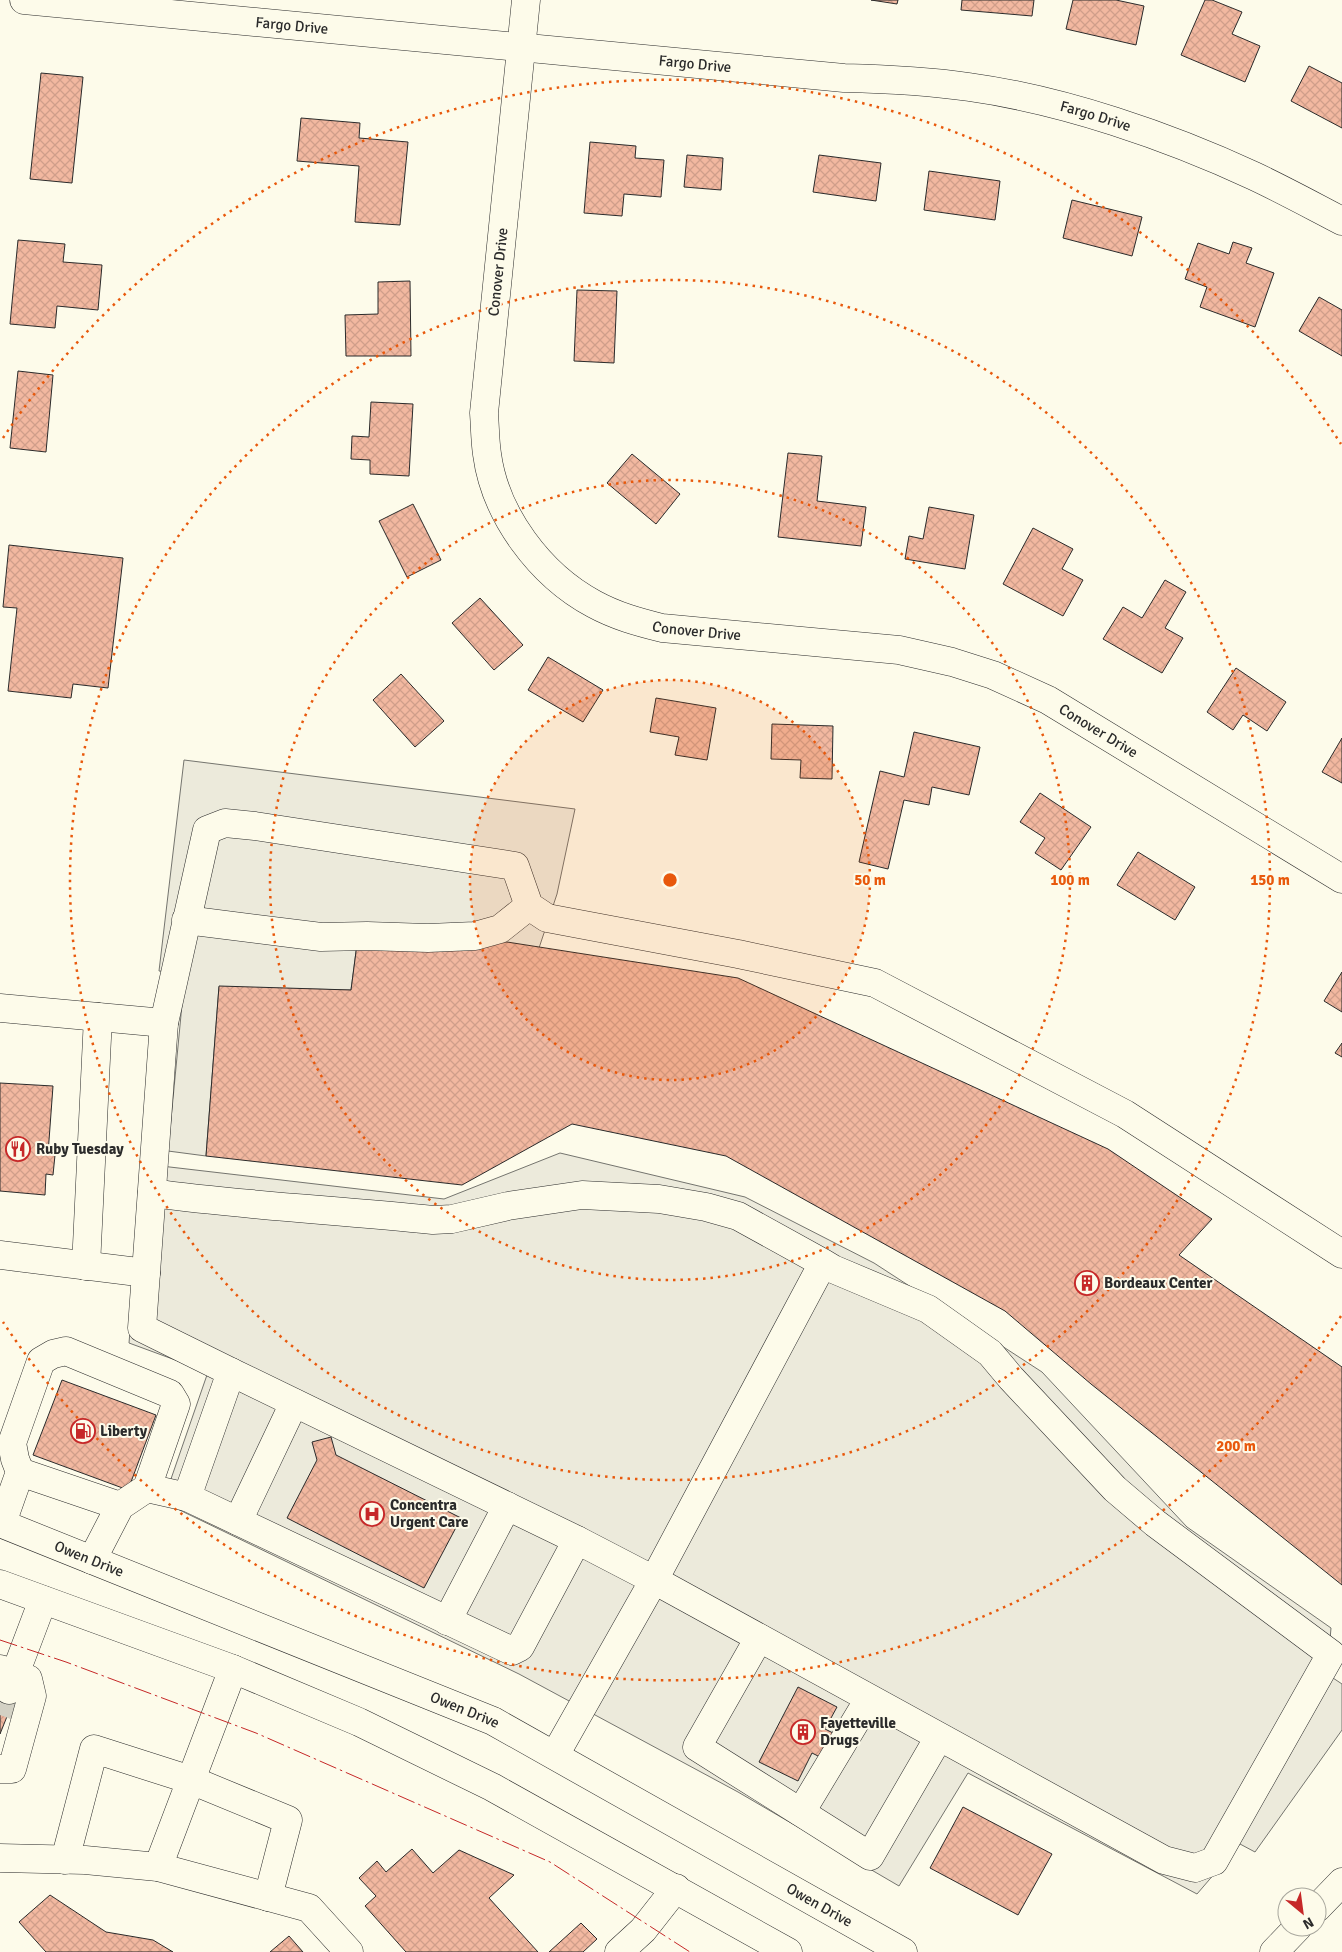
<svg xmlns="http://www.w3.org/2000/svg" width="1342" height="1952" viewBox="0 0 1342 1952" font-family="Signika,sans-serif">
<style>
.parking{fill:#eceadb;stroke:#74746e}
.building{fill:url(#building-cross-hatch);stroke:#2b2b2b}
.lines{fill:none;stroke-linecap:round;stroke-linejoin:round}
.minor-tunnel{stroke:#d3d1c4;stroke-width:28;stroke-dasharray:28 14;stroke-linecap:butt}
.minor-casing{stroke:#2b2b2b;stroke-width:29}
.major-casing{stroke:#2b2b2b;stroke-width:29}
.highway-casing{stroke:#2b2b2b;stroke-width:29}
.minor{stroke:#fdfbea;stroke-width:28}
.major{stroke:#fdfbea;stroke-width:28}
.highway{stroke:#fdfbea;stroke-width:28}
.power{stroke:#c62828;stroke-width:1;stroke-dasharray:18 4 2.5 4;stroke-linecap:butt}
.ring{fill:none;stroke:#e8590c;stroke-width:2.5;stroke-dasharray:2.5 5}
.labels{text-anchor:middle;dominant-baseline:central;stroke-width:4;stroke-linejoin:round;paint-order:stroke}
.street-label{font-size:15px;fill:#2b2b2b;stroke:#fdfbea}
.poi-label{font-size:15px;font-weight:bold;fill:#2b2b2b;stroke:#fdfbea;text-anchor:start}
.centre{fill:#e8590c;stroke:#fdfbea;stroke-width:2.5}
.ring-label{font-size:15px;text-anchor:middle;font-weight:bold;fill:#e8590c;stroke:#fdfbea;stroke-width:4;stroke-linejoin:round;paint-order:stroke}
</style>
<defs>
<pattern id="building-cross-hatch" width="8" height="8" patternUnits="userSpaceOnUse" patternTransform="scale(1.25)"><rect width="8" height="8" fill="#f2b8a0"/><path d="M0 0l8 8M0 8l8-8" fill="none" stroke="#d09e8a"/></pattern>
</defs>
<rect width="100%" height="100%" fill="#fdfbea"/>
<!-- parking -->
<g class="parking">
<path d="M 184,760 L 575,809 L 557,894 L 539,948 L 357,944 L 351,990 L 219,987 L 206,1156 L 168,1151 L 185,973 L 159,971 Z"/>
<path d="M 560,1153 L 745,1197 L 874,1263 L 1042,1372 L 1187,1527 L 1331,1628 L 1327,1674 L 1342,1684 L 1342,1730 L 1255,1852 L 1240,1844 L 1197,1894 L 968,1773 L 899,1886 L 738,1792 L 519,1674 L 163,1502 L 208,1372 L 129,1343 L 144,1164 L 444,1199 Z"/>
</g>
<!-- building -->
<g class="building">
<path d="M 871,0 L 898,0 L 897,4 Z"/>
<path d="M 962,0 L 1034,0 L 1032,16 L 961,10 Z"/>
<path d="M 1073,0 L 1116,0 L 1144,6 L 1136,45 L 1066,29 Z"/>
<path d="M 1205,0 L 1212,0 L 1242,12 L 1232,34 L 1260,46 L 1245,82 L 1181,55 Z"/>
<path d="M 1309,66 L 1342,83 L 1342,128 L 1291,101 Z"/>
<path d="M 41,73 L 83,77 L 72,183 L 30,179 Z"/>
<path d="M 301,118 L 360,123 L 359,138 L 408,142 L 400,225 L 355,222 L 359,166 L 297,161 Z"/>
<path d="M 590,142 L 636,146 L 635,158 L 664,160 L 661,197 L 624,194 L 622,216 L 584,213 Z"/>
<path d="M 687,155 L 723,158 L 721,190 L 684,187 Z"/>
<path d="M 819,155 L 881,163 L 876,201 L 813,192 Z"/>
<path d="M 929,171 L 1000,181 L 995,220 L 924,210 Z"/>
<path d="M 1072,200 L 1142,217 L 1132,256 L 1063,238 Z"/>
<path d="M 18,240 L 65,244 L 63,262 L 102,265 L 98,310 L 57,306 L 55,328 L 10,324 Z"/>
<path d="M 1233,242 L 1252,248 L 1246,263 L 1274,273 L 1255,327 L 1200,307 L 1207,287 L 1185,279 L 1198,243 L 1229,254 Z"/>
<path d="M 410,281 L 411,356 L 346,356 L 345,315 L 378,314 L 378,282 Z"/>
<path d="M 577,290 L 617,291 L 614,363 L 574,361 Z"/>
<path d="M 1319,297 L 1342,310 L 1342,356 L 1299,331 Z"/>
<path d="M 18,371 L 53,375 L 46,452 L 10,448 Z"/>
<path d="M 371,402 L 413,404 L 409,476 L 370,474 L 370,460 L 351,459 L 352,436 L 369,437 Z"/>
<path d="M 788,453 L 822,456 L 817,501 L 866,507 L 861,546 L 778,537 Z"/>
<path d="M 632,454 L 680,494 L 656,524 L 607,483 Z"/>
<path d="M 413,504 L 441,560 L 407,577 L 379,521 Z"/>
<path d="M 929,507 L 974,515 L 965,569 L 905,559 L 909,536 L 923,539 Z"/>
<path d="M 1033,528 L 1073,549 L 1062,569 L 1083,580 L 1063,616 L 1003,584 Z"/>
<path d="M 9,545 L 123,558 L 108,688 L 73,684 L 71,698 L 8,691 L 17,608 L 3,607 Z"/>
<path d="M 1165,580 L 1186,592 L 1165,628 L 1183,638 L 1162,673 L 1103,639 L 1123,607 L 1142,618 Z"/>
<path d="M 480,598 L 523,645 L 494,670 L 452,623 Z"/>
<path d="M 548,657 L 603,690 L 583,722 L 528,690 Z"/>
<path d="M 1236,668 L 1286,702 L 1267,731 L 1243,715 L 1233,730 L 1207,712 Z"/>
<path d="M 401,674 L 444,721 L 415,747 L 373,700 Z"/>
<path d="M 656,698 L 716,708 L 707,760 L 675,755 L 679,737 L 650,732 Z"/>
<path d="M 772,724 L 833,726 L 832,779 L 800,778 L 801,760 L 771,759 Z"/>
<path d="M 914,732 L 980,747 L 969,795 L 932,787 L 929,805 L 904,800 L 888,869 L 859,862 L 880,771 L 904,777 Z"/>
<path d="M 1342,738 L 1342,783 L 1322,772 Z"/>
<path d="M 1040,793 L 1091,827 L 1061,870 L 1035,853 L 1045,838 L 1020,822 Z"/>
<path d="M 1138,852 L 1195,887 L 1175,920 L 1117,885 Z"/>
<path d="M 507,942 L 738,978 L 1108,1149 L 1212,1219 L 1179,1255 L 1342,1367 L 1342,1585 L 1091,1384 L 1005,1311 L 726,1156 L 572,1124 L 462,1185 L 206,1156 L 219,986 L 351,990 L 357,944 Z"/>
<path d="M 1342,972 L 1342,1012 L 1324,1001 Z"/>
<path d="M 1342,1043 L 1342,1057 L 1335,1053 Z"/>
<path d="M 0,1083 L 53,1086 L 48,1154 L 55,1155 L 53,1175 L 46,1174 L 45,1195 L 0,1191 Z"/>
<path d="M 62,1380 L 156,1415 L 128,1490 L 33,1455 Z"/>
<path d="M 331,1437 L 336,1455 L 461,1518 L 424,1588 L 287,1518 L 317,1460 L 312,1442 Z"/>
<path d="M 798,1687 L 837,1707 L 825,1729 L 837,1735 L 824,1759 L 812,1753 L 798,1781 L 759,1762 Z"/>
<path d="M 0,1688 L 16,1694 L 0,1734 Z"/>
<path d="M 963,1807 L 1052,1854 L 1018,1915 L 930,1868 Z"/>
<path d="M 412,1849 L 433,1873 L 459,1850 L 514,1875 L 489,1898 L 538,1952 L 406,1952 L 365,1906 L 376,1896 L 359,1878 L 377,1861 L 386,1872 Z"/>
<path d="M 50,1895 L 106,1932 L 153,1940 L 173,1952 L 46,1952 L 19,1922 Z"/>
<path d="M 581,1923 L 597,1939 L 583,1952 L 549,1952 Z"/>
<path d="M 289,1936 L 303,1952 L 270,1952 Z"/>
</g>
<g class="lines">
<!-- minor-tunnel -->
<path class="minor-tunnel" d="M 0,1715 L 9,1691"/>
<defs>
<g id="minor">
<path id="s1" d="M 24,0 L 844,78 C 886,79 928,81 969,87 C 1063,100 1168,136 1254,176 C 1284,190 1313,206 1342,221"/>
<path id="s2" d="M 526,0 L 484,413 C 485,426 485,441 487,454 C 495,515 540,575 594,604 C 616,616 638,622 662,628 L 899,650 L 952,662 L 993,675 L 1048,700 L 1342,879"/>
<path d="M 186,920 L 321,937 L 367,936 L 428,938 L 475,936 L 500,929 L 529,906"/>
<path d="M 0,1008 L 164,1023"/>
<path d="M 152,1193 C 245,1206 339,1210 433,1220 L 452,1219 L 508,1206 L 582,1195 L 659,1199 L 706,1207 L 738,1216 L 823,1263 L 833,1269 L 928,1309 L 990,1353 L 1011,1378 L 1115,1489 L 1155,1523 L 1331,1654 L 1214,1861 L 1195,1868 L 1164,1860 L 654,1580 L 823,1263"/>
<path d="M 0,1255 L 146,1273"/>
<path d="M 86,1266 L 98,1017"/>
<path d="M 231,1372 L 577,1540"/>
<path d="M 20,1472 L 120,1506"/>
<path d="M 187,1497 L 512,1651 L 520,1647 L 577,1540 L 654,1580 L 555,1755"/>
<path d="M 238,1521 L 294,1403"/>
<path d="M 2,1523 L 20,1472 L 15,1459 L 12,1443 L 41,1361 L 53,1354 L 66,1351 L 170,1394 L 176,1404 L 147,1488"/>
<path d="M 92,1560 L 120,1506 L 147,1488 L 187,1497 L 231,1372 L 142,1328 L 164,1023 L 207,830 L 225,823 L 255,826 L 515,866 L 529,906 L 547,918 L 738,954 L 875,983 L 1125,1114 L 1342,1254"/>
<path d="M 447,1621 L 507,1506"/>
<path d="M 759,1638 L 697,1747 L 870,1856 L 939,1737"/>
<path d="M 0,1669 L 28,1679 L 32,1696 L 12,1769 L 0,1769"/>
<path d="M 9,1690 L 43,1600"/>
<path d="M 801,1812 L 869,1699"/>
<path d="M 0,1858 L 85,1860 L 158,1867 L 309,1908 L 349,1952"/>
<path d="M 65,1860 L 94,1749 L 191,1780 L 288,1820 L 268,1897"/>
<path d="M 158,1867 L 233,1669"/>
<path d="M 619,1952 L 643,1930 L 676,1888"/>
</g>
<g id="major">
<path d="M 1317,1908 L 1342,1882"/>
<path d="M 1274,1952 L 1298,1927"/>
</g>
<g id="highway">
<path id="s3" d="M 0,1523 L 493,1721 L 903,1952"/>
<path d="M 0,1584 L 233,1669 L 359,1722 L 492,1787 L 788,1952"/>
</g>
</defs>
<!-- minor casing -->
<use href="#minor" class="minor-casing"/>
<!-- major casing -->
<use href="#major" class="major-casing"/>
<!-- highway casing -->
<use href="#highway" class="highway-casing"/>
<!-- minor -->
<use href="#minor" class="minor"/>
<!-- major -->
<use href="#major" class="major"/>
<!-- highway -->
<use href="#highway" class="highway"/>
<!-- power -->
<path class="power" d="M 0,1640 L 66,1662 L 256,1733 L 550,1862 L 690,1952"/>
</g>
<!-- distance rings -->
<circle cx="670" cy="880" r="200" fill="#e8590c" fill-opacity=".12"/>
<g class="ring">
<circle cx="670" cy="880" r="200"/>
<circle cx="670" cy="880" r="400"/>
<circle cx="670" cy="880" r="600"/>
<path d="M1341 1316A800 800 0 0 1 3 1322M3 438A800 800 0 0 1 1341 444"/>
</g>
<!-- icons -->
<defs>
<symbol id="restaurant-ring" viewBox="-11 -11 22 22"><circle r="9.5" fill="#fdfbea" stroke="#c62828" stroke-width="1.5"/><path d="M-5-6h1v4h1v-4h1v4h1v-4h1v5L-1.5 .5V6h-2V.5L-5-1ZM5-6V6H3V1.5H1.5Q1.5-4 5-6Z" fill="#c62828"/></symbol>
<symbol id="building-ring" viewBox="-11 -11 22 22"><circle r="9.5" fill="#fdfbea" stroke="#c62828" stroke-width="1.5"/><path d="M-4-6H4V6H1V3H-1V6H-4ZM-2.5-4.3h1.7v1.8h-1.7ZM.8-4.3h1.7v1.8H.8ZM-2.5-1h1.7V.8h-1.7ZM.8-1h1.7V.8H.8Z" fill="#c62828"/></symbol>
<symbol id="fuel-ring" viewBox="-11 -11 22 22"><circle r="9.5" fill="#fdfbea" stroke="#c62828" stroke-width="1.5"/><path d="M-5.5-6h7V0h2V4h1.3V-2.5L3-4.5l.8-.8L6-3V5H2.5V1h-1V6h-7ZM-4.2-4.7v3.2H.2V-4.7Z" fill="#c62828"/></symbol>
<symbol id="hospital-ring" viewBox="-11 -11 22 22"><circle r="9.5" fill="#fdfbea" stroke="#c62828" stroke-width="1.5"/><path d="M-5-5h3v3.5h4V-5h3V5h-3V1.5h-4V5h-3Z" fill="#c62828"/></symbol>
</defs>
<g fill-rule="evenodd">
<use href="#restaurant-ring" x="4" y="1135" width="28" height="28"/>
<use href="#building-ring" x="1073" y="1269" width="28" height="28"/>
<use href="#fuel-ring" x="69" y="1417" width="28" height="28"/>
<use href="#hospital-ring" x="358" y="1500" width="28" height="28"/>
<use href="#building-ring" x="789" y="1718" width="28" height="28"/>
</g>
<g class="labels">
<!-- street labels -->
<g class="street-label">
<text stroke="none"><textPath href="#s1" startOffset="269">Fargo Drive</textPath></text>
<text stroke="none"><textPath href="#s1" startOffset="674">Fargo Drive</textPath></text>
<text stroke="none"><textPath href="#s1" startOffset="1079">Fargo Drive</textPath></text>
<text transform="translate(498 272) rotate(-84)">Conover Drive</text>
<text stroke="none"><textPath href="#s2" startOffset="754">Conover Drive</textPath></text>
<text stroke="none"><textPath href="#s2" startOffset="1174">Conover Drive</textPath></text>
<text stroke="none"><textPath href="#s3" startOffset="96">Owen Drive</textPath></text>
<text stroke="none"><textPath href="#s3" startOffset="501">Owen Drive</textPath></text>
<text stroke="none"><textPath href="#s3" startOffset="906">Owen Drive</textPath></text>
</g>
<!-- poi labels -->
<g class="poi-label">
<text x="36" y="1149">Ruby Tuesday</text>
<text x="1104" y="1283">Bordeaux Center</text>
<text x="100" y="1431">Liberty</text>
<text x="390" y="1505">Concentra<tspan x="390" dy="17">Urgent Care</tspan></text>
<text x="820" y="1723">Fayetteville<tspan x="820" dy="17">Drugs</tspan></text>
</g>
</g>
<circle cx="670" cy="880" r="8" class="centre"/>
<g class="ring-label">
<text x="870" y="885">50 m</text>
<text x="1070" y="885">100 m</text>
<text x="1270" y="885">150 m</text>
<text x="1236" y="1451">200 m</text>
</g>
<!-- north arrow -->
<g transform="translate(1302 1912) rotate(151)"><circle r="24" fill="#fdfbea" stroke="#a9a89e"/>
<path d="M0-4L9 19L0 12L-9 19Z" fill="#c62828"/>
<text y="-8" font-size="14" font-weight="bold" text-anchor="middle" fill="#2b2b2b">N</text>
</g>
</svg>
